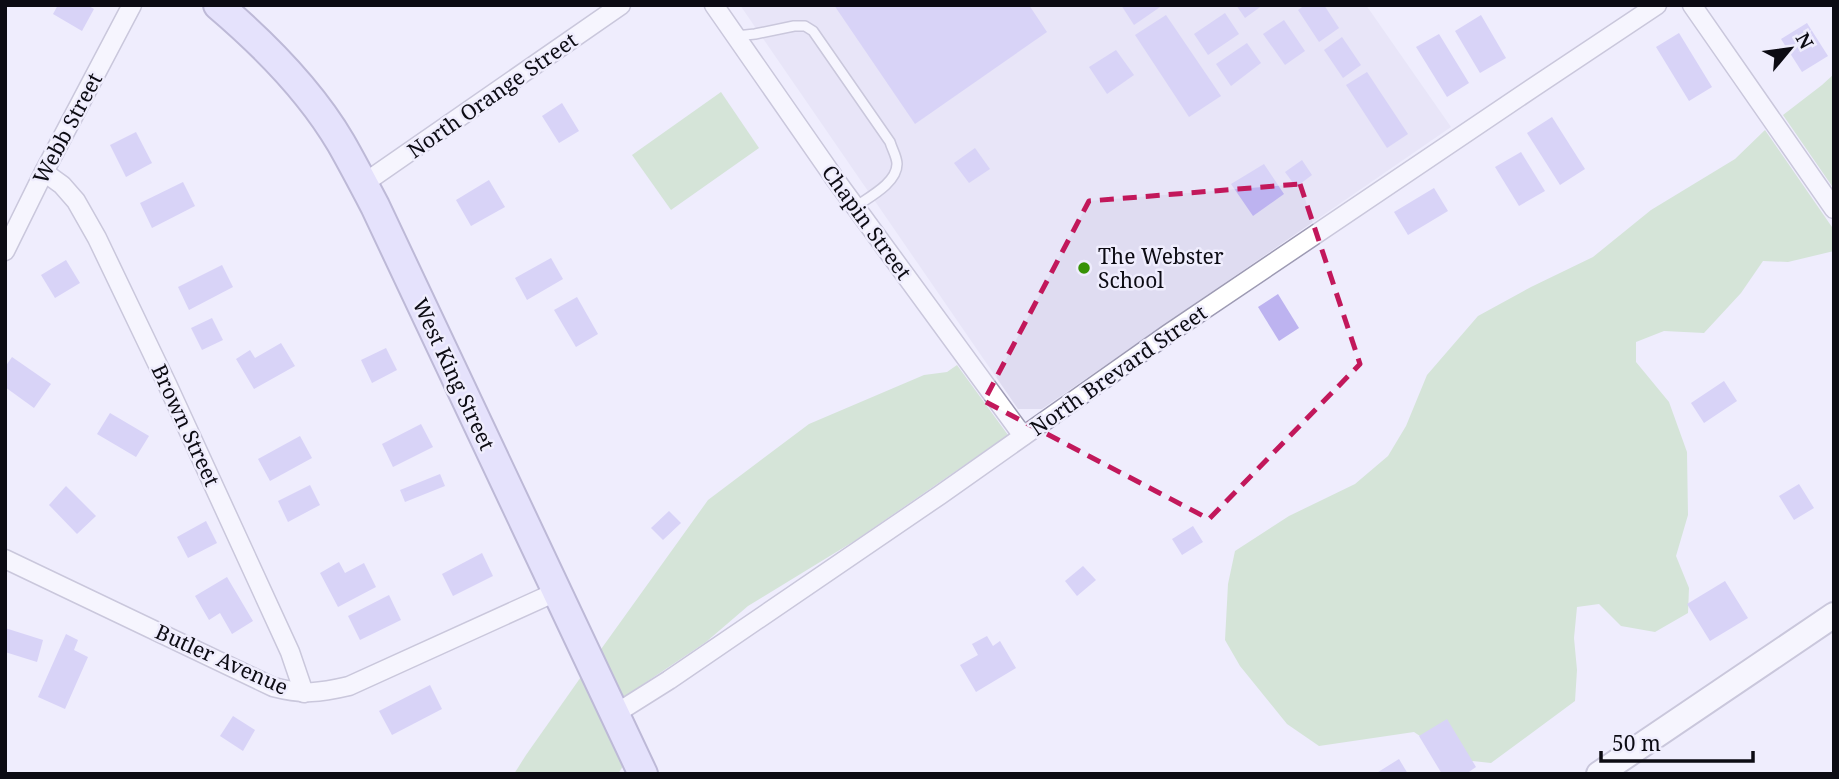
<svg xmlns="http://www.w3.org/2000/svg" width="1839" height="779" viewBox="0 0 1839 779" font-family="'Noto Serif',serif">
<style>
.built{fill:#dfdcf1}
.green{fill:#b6d9ac}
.building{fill:#bdb3f0}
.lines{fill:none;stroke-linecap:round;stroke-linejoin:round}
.service-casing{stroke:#9d9ab3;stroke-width:12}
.minor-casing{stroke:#9d9ab3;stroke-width:21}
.secondary-casing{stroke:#9d9ab3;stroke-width:28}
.primary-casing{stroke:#827ba8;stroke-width:32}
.service{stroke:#fff;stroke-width:9}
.minor{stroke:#fff;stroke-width:18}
.secondary{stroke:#fff;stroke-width:24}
.primary{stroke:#dad4fb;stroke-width:28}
.marked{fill:none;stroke:#c2185b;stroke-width:5;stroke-dasharray:14 9;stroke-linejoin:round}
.poi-dot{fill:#379206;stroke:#efedfd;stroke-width:2.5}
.labels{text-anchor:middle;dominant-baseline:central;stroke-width:5;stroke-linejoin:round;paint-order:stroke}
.street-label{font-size:21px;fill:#0c0b13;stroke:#efedfd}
.poi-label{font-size:21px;fill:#0c0b13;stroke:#efedfd;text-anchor:start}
</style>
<rect width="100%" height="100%" fill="#efedfd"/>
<!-- built -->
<path class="built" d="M 740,5 L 1366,5 L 1451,127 L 1042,409 L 1018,409 Z"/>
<!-- green -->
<g class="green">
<path d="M 1834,74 L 1834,189 L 1783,115 L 1822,85 Z"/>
<path d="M 721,92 L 759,148 L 671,210 L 632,155 Z"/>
<path d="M 1765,130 L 1834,230 L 1834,251 L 1788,262 L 1763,261 L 1741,293 L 1704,333 L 1664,331 L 1636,342 L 1636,362 L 1669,402 L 1687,452 L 1688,515 L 1676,556 L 1689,588 L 1688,613 L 1655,632 L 1621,626 L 1599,604 L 1577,607 L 1574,638 L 1577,670 L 1575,701 L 1491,763 L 1454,759 L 1414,732 L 1319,746 L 1287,724 L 1240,666 L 1225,640 L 1228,584 L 1235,551 L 1289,516 L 1355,484 L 1388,456 L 1406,426 L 1427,375 L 1478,316 L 1531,287 L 1593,257 L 1651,210 L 1735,159 Z"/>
<path d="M 957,365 L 1008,435 L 856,540 L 748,606 L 706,642 L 621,699 L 599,652 L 708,500 L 809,424 L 924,375 L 947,372 Z"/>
<path d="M 583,674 L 625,763 L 618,774 L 514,774 L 526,755 Z"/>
</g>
<!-- building -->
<g class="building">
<path d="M 58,5 L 87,5 L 94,9 L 82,31 L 53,14 Z"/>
<path d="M 834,5 L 1029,5 L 1047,32 L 915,124 Z"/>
<path d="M 1121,5 L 1163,5 L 1134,25 Z"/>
<path d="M 1236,5 L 1263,5 L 1245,18 Z"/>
<path d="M 1305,5 L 1324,5 L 1339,28 L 1319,42 L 1298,10 Z"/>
<path d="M 1225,13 L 1239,34 L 1208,55 L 1194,34 Z"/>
<path d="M 1166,15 L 1221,96 L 1189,117 L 1135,35 Z"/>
<path d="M 1481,15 L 1506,58 L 1480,73 L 1455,31 Z"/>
<path d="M 1284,20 L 1305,51 L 1285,65 L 1263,34 Z"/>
<path d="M 1807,23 L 1828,56 L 1802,72 L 1781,39 Z"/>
<path d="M 1679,33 L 1712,87 L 1689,101 L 1656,47 Z"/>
<path d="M 1439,34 L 1469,83 L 1447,97 L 1416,47 Z"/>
<path d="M 1342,37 L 1361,65 L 1343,78 L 1324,50 Z"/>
<path d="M 1247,43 L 1261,63 L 1231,86 L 1216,64 Z"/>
<path d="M 1116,50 L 1134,75 L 1107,94 L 1089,67 Z"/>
<path d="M 1367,72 L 1408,134 L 1387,148 L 1346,85 Z"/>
<path d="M 562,103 L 579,131 L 559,143 L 542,116 Z"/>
<path d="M 1552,117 L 1585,169 L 1560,185 L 1527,133 Z"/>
<path d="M 136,132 L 152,163 L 126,177 L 110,145 Z"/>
<path d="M 975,148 L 990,169 L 969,183 L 954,163 Z"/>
<path d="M 1521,152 L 1545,191 L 1519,206 L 1495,167 Z"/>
<path d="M 1302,160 L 1312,175 L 1296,187 L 1285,172 Z"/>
<path d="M 1264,164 L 1284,194 L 1253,216 L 1231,184 Z"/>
<path d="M 489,180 L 505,207 L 471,226 L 456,200 Z"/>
<path d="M 183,182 L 195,206 L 152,228 L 140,203 Z"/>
<path d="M 1434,188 L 1448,211 L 1408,235 L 1394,212 Z"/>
<path d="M 551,258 L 563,279 L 527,300 L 515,278 Z"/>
<path d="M 66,260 L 80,283 L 55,298 L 41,275 Z"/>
<path d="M 222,265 L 233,287 L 189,310 L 178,287 Z"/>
<path d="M 1278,294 L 1299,328 L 1279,341 L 1258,307 Z"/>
<path d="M 577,297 L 598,334 L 576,347 L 554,310 Z"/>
<path d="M 212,318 L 223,340 L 202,350 L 191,328 Z"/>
<path d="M 281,343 L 295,366 L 254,389 L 236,359 L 250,350 L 255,358 Z"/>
<path d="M 386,348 L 397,370 L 372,383 L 361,360 Z"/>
<path d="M 12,357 L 51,384 L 34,408 L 5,387 L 5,367 Z"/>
<path d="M 1724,381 L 1737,401 L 1704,423 L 1691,403 Z"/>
<path d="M 110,413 L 149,436 L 136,457 L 97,434 Z"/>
<path d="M 421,424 L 433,447 L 393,467 L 382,444 Z"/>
<path d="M 300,436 L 312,458 L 270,481 L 258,459 Z"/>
<path d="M 440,474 L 445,486 L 405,502 L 400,490 Z"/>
<path d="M 1799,484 L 1814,508 L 1794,520 L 1779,496 Z"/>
<path d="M 310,485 L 320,505 L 288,522 L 278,501 Z"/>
<path d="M 66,486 L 96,516 L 77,534 L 49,505 Z"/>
<path d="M 669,511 L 681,523 L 663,540 L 651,528 Z"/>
<path d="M 206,521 L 217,543 L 188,558 L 177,537 Z"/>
<path d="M 1193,526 L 1203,542 L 1182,555 L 1172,539 Z"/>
<path d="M 482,553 L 493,576 L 453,596 L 442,574 Z"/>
<path d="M 339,562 L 345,573 L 364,563 L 376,587 L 338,607 L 320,573 Z"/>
<path d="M 1083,566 L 1096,580 L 1077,596 L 1065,581 Z"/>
<path d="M 227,577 L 253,621 L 232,634 L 220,613 L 209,620 L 195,596 Z"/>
<path d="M 1725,581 L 1748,618 L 1710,641 L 1687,604 Z"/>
<path d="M 389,595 L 401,620 L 360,640 L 348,616 Z"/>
<path d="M 5,628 L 43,640 L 37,662 L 5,652 Z"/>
<path d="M 66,634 L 78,640 L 74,650 L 88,657 L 65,709 L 38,697 Z"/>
<path d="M 987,636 L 993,646 L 1000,641 L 1016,668 L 976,692 L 960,665 L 978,655 L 972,644 Z"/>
<path d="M 430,685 L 442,709 L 392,735 L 379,711 Z"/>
<path d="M 233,716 L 255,730 L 243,751 L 220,736 Z"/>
<path d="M 1447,719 L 1476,767 L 1466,774 L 1442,774 L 1419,736 Z"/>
<path d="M 1399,759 L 1408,774 L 1375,774 Z"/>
</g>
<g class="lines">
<defs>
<path id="service" d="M 736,36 L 755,34 L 794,26 L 805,26 L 813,31 L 890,142 C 892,149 897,157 897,164 C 897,183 869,197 855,207"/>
<g id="minor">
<path d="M 714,5 L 835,179 L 1023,436"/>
<path d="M 1692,5 L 1834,209"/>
<path d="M 44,172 L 62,185 L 76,201 L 97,238 L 167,384 L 290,652 L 304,693"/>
<path d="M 363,184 L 621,5"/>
<path d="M 5,251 L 44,172 L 132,5"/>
<path d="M 5,559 L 273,687 C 304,695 319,693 349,686 L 558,591"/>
<path d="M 615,714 L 669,680 L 940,495 L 1168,334 L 1531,89 L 1657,5"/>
</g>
<path id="secondary" d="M 1599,774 L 1834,615"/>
<path id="primary" d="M 218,5 C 265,45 310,90 341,143 C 353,164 364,185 375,206 L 643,774"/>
</defs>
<!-- service casing -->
<use href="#service" class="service-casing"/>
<!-- minor casing -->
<use href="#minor" class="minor-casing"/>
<!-- secondary casing -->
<use href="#secondary" class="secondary-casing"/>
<!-- primary casing -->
<use href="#primary" class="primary-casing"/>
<!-- service -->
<use href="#service" class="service"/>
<!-- minor -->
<use href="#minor" class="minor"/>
<!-- secondary -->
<use href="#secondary" class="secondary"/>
<!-- primary -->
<use href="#primary" class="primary"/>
</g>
<!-- marked area -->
<path d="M0 0H1839V779H0ZM 1300,184 L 1360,364 L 1209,519 L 984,401 L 1089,201 Z" fill="#efedfd" fill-opacity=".55" fill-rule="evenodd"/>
<path class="marked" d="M 1300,184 L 1360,364 L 1209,519 L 984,401 L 1089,201 Z"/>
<!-- markers -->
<circle class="poi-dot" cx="1084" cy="268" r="7"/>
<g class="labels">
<!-- street labels -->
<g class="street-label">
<text transform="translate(492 95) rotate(-35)">North Orange Street</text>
<text transform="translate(67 128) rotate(-62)">Webb Street</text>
<text transform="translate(867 222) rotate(54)">Chapin Street</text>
<text transform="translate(1118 370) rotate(-35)">North Brevard Street</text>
<text transform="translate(454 374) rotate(65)">West King Street</text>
<text transform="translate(186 425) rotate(65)">Brown Street</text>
<text transform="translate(222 659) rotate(24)">Butler Avenue</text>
</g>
<!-- poi labels -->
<g class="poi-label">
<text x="1098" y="256">The Webster<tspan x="1098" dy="24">School</tspan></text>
</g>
</g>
<!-- border -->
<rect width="1839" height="779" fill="none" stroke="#0c0b13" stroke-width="14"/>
<!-- north arrow -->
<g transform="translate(1790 49) rotate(61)" stroke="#efedfd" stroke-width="5" paint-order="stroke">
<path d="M0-5L12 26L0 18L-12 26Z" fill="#0c0b13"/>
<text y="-10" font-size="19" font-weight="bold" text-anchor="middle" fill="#0c0b13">N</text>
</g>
<!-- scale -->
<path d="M1601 751v10h152v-10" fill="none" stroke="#0c0b13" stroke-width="3.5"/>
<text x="1612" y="751" font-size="21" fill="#0c0b13" stroke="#efedfd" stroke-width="5" paint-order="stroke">50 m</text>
</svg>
